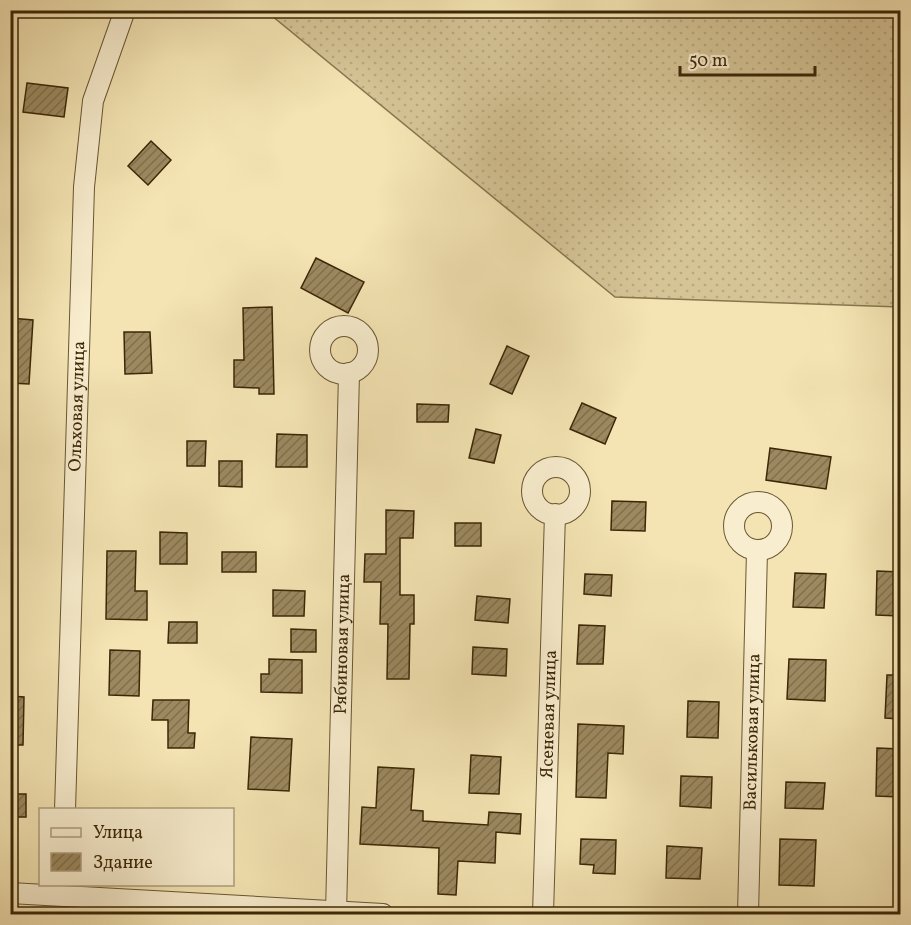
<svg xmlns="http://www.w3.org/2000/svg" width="911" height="925" viewBox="0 0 911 925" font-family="Vollkorn,serif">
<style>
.grass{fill:url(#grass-dots);stroke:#88764e;stroke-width:1.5}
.building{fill:url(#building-hatch);stroke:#3c2707;stroke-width:1.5}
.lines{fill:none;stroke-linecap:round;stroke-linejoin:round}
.minor-casing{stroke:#6a5632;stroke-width:22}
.minor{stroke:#f8edce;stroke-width:20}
.labels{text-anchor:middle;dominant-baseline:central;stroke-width:4.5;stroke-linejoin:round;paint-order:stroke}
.street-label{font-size:18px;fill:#3c2707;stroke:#f8edce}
</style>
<defs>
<pattern id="grass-dots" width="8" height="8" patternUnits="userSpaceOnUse" patternTransform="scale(1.5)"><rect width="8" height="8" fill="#d5c496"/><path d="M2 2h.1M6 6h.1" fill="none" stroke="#b8a880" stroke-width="1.8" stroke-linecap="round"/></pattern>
<pattern id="building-hatch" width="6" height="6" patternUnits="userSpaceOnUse" patternTransform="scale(1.5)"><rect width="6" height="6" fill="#9c8960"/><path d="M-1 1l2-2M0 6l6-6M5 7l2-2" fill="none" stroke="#80704d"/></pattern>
</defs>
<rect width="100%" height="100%" fill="#f4e4b3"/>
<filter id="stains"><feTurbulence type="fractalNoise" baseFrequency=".00333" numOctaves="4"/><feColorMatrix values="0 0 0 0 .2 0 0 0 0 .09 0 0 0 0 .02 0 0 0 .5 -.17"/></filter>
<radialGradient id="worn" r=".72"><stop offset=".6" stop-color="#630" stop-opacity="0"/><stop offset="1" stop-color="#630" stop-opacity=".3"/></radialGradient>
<!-- grass -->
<path class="grass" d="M 266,11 L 900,11 L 900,307 L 615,297 Z"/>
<!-- building -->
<g class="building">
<path d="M 27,83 L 68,88 L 64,117 L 23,112 Z"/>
<path d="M 151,141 L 171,160 L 148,185 L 128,166 Z"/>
<path d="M 316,258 L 364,282 L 348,313 L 301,288 Z"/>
<path d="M 272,307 L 274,394 L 259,394 L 259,388 L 234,387 L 234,360 L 244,360 L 243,308 Z"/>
<path d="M 10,318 L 33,320 L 29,384 L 10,383 Z"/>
<path d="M 124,332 L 150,332 L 152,373 L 125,374 Z"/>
<path d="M 507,346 L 529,356 L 512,394 L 490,384 Z"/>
<path d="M 582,403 L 616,418 L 605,444 L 570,429 Z"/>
<path d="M 417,404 L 449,405 L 448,422 L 417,422 Z"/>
<path d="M 476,429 L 501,435 L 494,463 L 469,458 Z"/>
<path d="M 277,434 L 307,435 L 307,467 L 276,467 Z"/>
<path d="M 187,441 L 206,441 L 205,466 L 187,466 Z"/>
<path d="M 770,448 L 831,457 L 826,489 L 766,480 Z"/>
<path d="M 219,461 L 242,461 L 242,487 L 219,486 Z"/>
<path d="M 612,501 L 646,502 L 645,531 L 611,530 Z"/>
<path d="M 386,510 L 414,511 L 413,538 L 400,538 L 400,595 L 414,595 L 414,624 L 410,624 L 409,679 L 387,679 L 388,624 L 380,624 L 381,582 L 364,582 L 365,554 L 386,554 Z"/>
<rect x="455" y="523" width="26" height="23"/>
<path d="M 160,532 L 187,533 L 187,564 L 160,564 Z"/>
<path d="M 107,551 L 136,551 L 135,591 L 147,591 L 147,620 L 106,619 Z"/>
<rect x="222" y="552" width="34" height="20"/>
<path d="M 877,571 L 900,572 L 900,616 L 876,615 Z"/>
<path d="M 795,573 L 826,574 L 824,608 L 793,607 Z"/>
<path d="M 585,574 L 612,575 L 611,596 L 584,594 Z"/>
<path d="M 273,590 L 305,591 L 304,616 L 273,616 Z"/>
<path d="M 477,596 L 510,599 L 508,623 L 475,620 Z"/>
<path d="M 169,622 L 197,622 L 197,643 L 168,643 Z"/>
<path d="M 579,625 L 605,626 L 603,664 L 577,664 Z"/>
<path d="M 291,629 L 316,630 L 316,652 L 291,652 Z"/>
<path d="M 473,647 L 507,649 L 506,676 L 472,674 Z"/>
<path d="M 110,650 L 140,651 L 139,696 L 109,695 Z"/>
<path d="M 269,659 L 302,660 L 302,693 L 261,692 L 261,674 L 269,674 Z"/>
<path d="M 789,659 L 826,660 L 825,701 L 787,699 Z"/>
<path d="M 887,675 L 900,675 L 900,719 L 885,718 Z"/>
<path d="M 10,696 L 24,697 L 23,745 L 10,745 Z"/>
<path d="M 153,700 L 189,700 L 188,733 L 195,733 L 194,748 L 168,748 L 168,720 L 152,720 Z"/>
<path d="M 688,701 L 719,702 L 718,738 L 687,737 Z"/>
<path d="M 578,724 L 624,726 L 623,754 L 608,753 L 606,798 L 576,797 Z"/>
<path d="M 251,737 L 292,739 L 289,791 L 248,789 Z"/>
<path d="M 877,748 L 900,749 L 900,797 L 876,796 Z"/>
<path d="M 471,755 L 501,757 L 499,794 L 469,793 Z"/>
<path d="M 378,767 L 414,769 L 411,810 L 423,811 L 423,821 L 488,825 L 489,812 L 521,814 L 520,834 L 496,832 L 495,863 L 458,861 L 456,895 L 438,894 L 439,848 L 360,844 L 362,807 L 376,808 Z"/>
<path d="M 681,776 L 712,777 L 711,808 L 680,806 Z"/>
<path d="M 786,782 L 825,783 L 823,809 L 785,808 Z"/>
<rect x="10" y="794" width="16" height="23"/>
<path d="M 581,839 L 616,840 L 615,874 L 593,873 L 594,865 L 580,864 Z"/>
<path d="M 780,839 L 816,840 L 814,886 L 779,885 Z"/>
<path d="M 667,846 L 702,848 L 700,879 L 666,878 Z"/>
</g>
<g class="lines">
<defs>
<g id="minor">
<circle cx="344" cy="350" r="24"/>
<circle cx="556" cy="491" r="24"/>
<circle cx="758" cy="526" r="24"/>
<path id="s1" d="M 65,810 L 84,187 L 93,101 L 125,10"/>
<path d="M 10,893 L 383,914"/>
<path id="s2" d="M 336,914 L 349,373"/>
<path id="s3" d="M 543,914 L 555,514"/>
<path id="s4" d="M 748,914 L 757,551"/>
</g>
</defs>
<!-- minor casing -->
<use href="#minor" class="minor-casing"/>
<!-- minor -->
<use href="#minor" class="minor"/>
</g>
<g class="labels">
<!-- street labels -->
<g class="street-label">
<text stroke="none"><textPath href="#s1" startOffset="404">Ольховая улица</textPath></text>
<text stroke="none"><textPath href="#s2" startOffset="270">Рябиновая улица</textPath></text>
<text stroke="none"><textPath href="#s3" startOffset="200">Ясеневая улица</textPath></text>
<text stroke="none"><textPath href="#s4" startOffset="182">Васильковая улица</textPath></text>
</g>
</g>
<!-- margin -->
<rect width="911" height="925" fill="none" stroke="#f4e4b3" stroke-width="36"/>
<rect x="12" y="12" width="887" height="901" fill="none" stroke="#3c2707" stroke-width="3"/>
<rect x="18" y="18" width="875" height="889" fill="none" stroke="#3c2707" stroke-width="1.5"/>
<!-- legend -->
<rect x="39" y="808" width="195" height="78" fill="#f8edce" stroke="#ad9e7e" stroke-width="1.5"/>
<rect x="51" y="828" width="30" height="9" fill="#f8edce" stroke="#ad9e7e" stroke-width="1.5"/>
<text x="93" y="838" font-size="18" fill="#3c2707">Улица</text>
<rect x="51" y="853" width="30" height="18" fill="url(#building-hatch)" stroke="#ad9e7e" stroke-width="1.5"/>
<text x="93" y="868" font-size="18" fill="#3c2707">Здание</text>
<!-- scale -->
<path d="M680 66v9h135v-9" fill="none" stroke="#3c2707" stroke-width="3"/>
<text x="689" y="66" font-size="18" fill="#3c2707" stroke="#f8edce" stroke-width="4.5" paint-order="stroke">50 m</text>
<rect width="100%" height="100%" filter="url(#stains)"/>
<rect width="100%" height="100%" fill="url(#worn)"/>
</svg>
